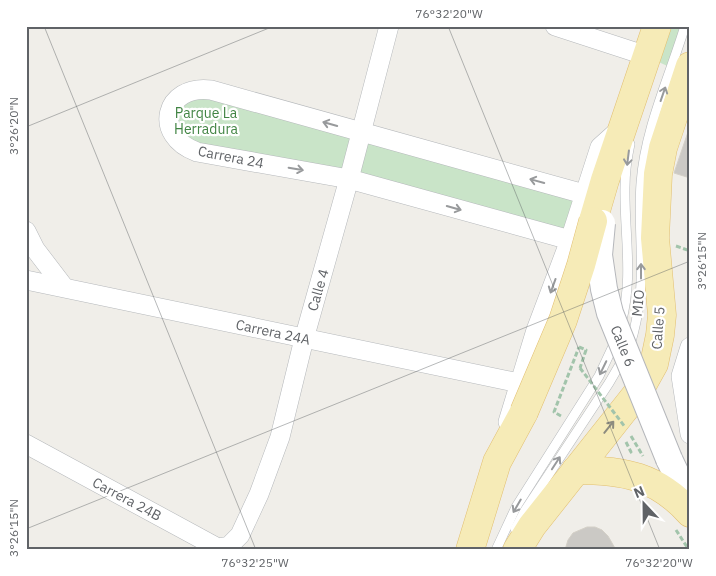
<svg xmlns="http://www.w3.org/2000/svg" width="716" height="576" viewBox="0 0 716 576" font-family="'IBM Plex Sans',sans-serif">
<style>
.green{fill:#c9e4c8}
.building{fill:#cbc9c5;stroke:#d4d0c7}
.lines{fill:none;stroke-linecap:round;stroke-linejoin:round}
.service-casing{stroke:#b5b8bb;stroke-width:10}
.minor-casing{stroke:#b5b8bb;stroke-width:20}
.secondary-casing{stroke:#b5b7bb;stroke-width:28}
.primary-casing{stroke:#e2bf70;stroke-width:29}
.path{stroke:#a2c4ab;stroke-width:3;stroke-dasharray:5 2.5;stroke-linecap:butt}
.service{stroke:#fff;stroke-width:9}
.minor{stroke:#fff;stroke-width:19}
.secondary{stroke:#fff;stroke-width:26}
.primary{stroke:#f6ebb7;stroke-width:28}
.secondary-bridge-casing{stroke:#b5b7bb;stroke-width:28;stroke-linecap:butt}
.primary-bridge-casing{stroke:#e2bf70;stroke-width:29;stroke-linecap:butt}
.path-bridge{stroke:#a2c4ab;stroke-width:3;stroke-dasharray:5 2.5;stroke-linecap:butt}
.secondary-bridge{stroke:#fff;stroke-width:26}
.primary-bridge{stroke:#f6ebb7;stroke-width:28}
.oneway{stroke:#989a9c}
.oneway2{stroke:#8d8c7f}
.ticks{fill:none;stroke:#606367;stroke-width:1;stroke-opacity:0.45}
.labels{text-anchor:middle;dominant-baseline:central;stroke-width:4.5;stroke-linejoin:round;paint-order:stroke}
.park-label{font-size:14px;fill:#418443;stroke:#fff}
.street-label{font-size:14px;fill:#606367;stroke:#fff}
.neatline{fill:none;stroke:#606367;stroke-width:2}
.ticks-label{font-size:12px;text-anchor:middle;fill:#606367}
</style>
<rect width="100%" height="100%" fill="#f0eee9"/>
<!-- green -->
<g class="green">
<path d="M 665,26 L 685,26 L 672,68 L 654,60 Z"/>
<path d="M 185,92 L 584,194 L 570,240 L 197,152 L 170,113 Z"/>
</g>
<!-- building -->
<g class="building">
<path d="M 688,132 L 690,133 L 690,178 L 674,173 Z"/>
<path d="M 587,527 L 595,527 L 602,530 L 608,536 L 616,550 L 565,550 L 568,540 L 573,533 Z"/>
</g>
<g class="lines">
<defs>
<g id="service">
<path d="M 621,323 C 634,278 624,232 625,187 C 625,173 627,158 630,144"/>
<path d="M 630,345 C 635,329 638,314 640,297 C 644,259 638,221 641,183 C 645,129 669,78 685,26"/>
<path d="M 515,529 L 524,512 L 609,383 L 623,359"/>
<path d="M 496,550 L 516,507 L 599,376 L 615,342"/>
</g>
<g id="minor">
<path d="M 555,26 L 647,56"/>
<path d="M 26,231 L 35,249 L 64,287"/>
<path d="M 570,240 L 349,179 L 197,152 C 152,136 164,84 211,90 L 584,194"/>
<path d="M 26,280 L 519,383"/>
<path d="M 690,347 L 681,376 L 690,434"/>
<path d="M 508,422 L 536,330 L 570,240 L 600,147 L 620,129"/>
<path d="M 26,444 L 218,548 L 229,546 L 240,535 L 259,494 L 280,437 L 304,339 L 349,179 L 389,26"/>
</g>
<path id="secondary" d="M 669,459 L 690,503"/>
<g id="primary">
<path d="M 593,221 L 605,180 L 657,26"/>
<path d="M 576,470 C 623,470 657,476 690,513"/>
<path d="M 470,550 L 497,462 L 524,412"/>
<path d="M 517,550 L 532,526 L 639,391 L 654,364 L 660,335 L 662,315 L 655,238 L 658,174 L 663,148 L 690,66"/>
</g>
</defs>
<!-- service casing -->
<use href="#service" class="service-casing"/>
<!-- minor casing -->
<use href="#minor" class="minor-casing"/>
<!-- secondary casing -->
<use href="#secondary" class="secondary-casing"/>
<!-- primary casing -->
<use href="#primary" class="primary-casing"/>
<!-- path -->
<g class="path">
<path d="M 676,246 L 690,251"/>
<path d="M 579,347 L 586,350 L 580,368"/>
<path d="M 561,416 L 554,412 L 579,347"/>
<path d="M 631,436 L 643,456"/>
<path d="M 626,442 L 631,452 L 629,453"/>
<path d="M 676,530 L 689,550"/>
</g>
<!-- service -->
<use href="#service" class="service"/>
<!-- minor -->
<use href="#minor" class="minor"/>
<!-- secondary -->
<use href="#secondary" class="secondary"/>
<!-- primary -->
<use href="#primary" class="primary"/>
<defs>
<path id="secondary-bridge" d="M 602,223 L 599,255 L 604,289 L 610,313 L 669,459"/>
<path id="primary-bridge" d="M 524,412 L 563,320 L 581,265 L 593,221"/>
</defs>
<!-- secondary-bridge casing -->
<use href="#secondary-bridge" class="secondary-bridge-casing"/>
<!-- primary-bridge casing -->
<use href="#primary-bridge" class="primary-bridge-casing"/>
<!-- path-bridge -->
<path class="path-bridge" d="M 580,368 L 625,427"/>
<!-- secondary-bridge -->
<use href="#secondary-bridge" class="secondary-bridge"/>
<!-- primary-bridge -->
<use href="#primary-bridge" class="primary-bridge"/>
</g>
<!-- one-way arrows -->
<defs><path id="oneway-shaft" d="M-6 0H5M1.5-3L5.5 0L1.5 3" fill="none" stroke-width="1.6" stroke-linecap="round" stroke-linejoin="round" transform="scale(1.25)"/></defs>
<g class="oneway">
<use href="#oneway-shaft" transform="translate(663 94) rotate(-71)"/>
<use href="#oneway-shaft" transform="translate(330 124) rotate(-164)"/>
<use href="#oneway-shaft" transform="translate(628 158) rotate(97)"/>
<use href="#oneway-shaft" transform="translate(296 169) rotate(10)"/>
<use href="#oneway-shaft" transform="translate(537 181) rotate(-165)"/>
<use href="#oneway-shaft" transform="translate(454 208) rotate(16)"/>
<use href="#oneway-shaft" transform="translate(641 271) rotate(-90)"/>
<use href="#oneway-shaft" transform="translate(553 286) rotate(110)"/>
<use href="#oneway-shaft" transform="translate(603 368) rotate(116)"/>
<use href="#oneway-shaft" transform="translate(556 463) rotate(-57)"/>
<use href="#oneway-shaft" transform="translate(517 506) rotate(120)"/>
</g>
<use class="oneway2" href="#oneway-shaft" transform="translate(609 427) rotate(-51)"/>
<!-- ticks -->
<path class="ticks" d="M 44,26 L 256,550M 448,26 L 660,550M 26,127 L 274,26M 26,529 L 690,261"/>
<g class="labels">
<!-- park labels -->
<g class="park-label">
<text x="206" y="113">Parque La<tspan x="206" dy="16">Herradura</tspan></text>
</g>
<!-- street labels -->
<g class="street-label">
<text transform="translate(231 157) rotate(11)">Carrera 24</text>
<text transform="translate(318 290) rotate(-74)">Calle 4</text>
<text transform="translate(638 303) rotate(-84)">MIO</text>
<text transform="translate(658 328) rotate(-86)">Calle 5</text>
<text transform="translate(273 332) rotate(12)">Carrera 24A</text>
<text transform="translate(623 346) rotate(68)">Calle 6</text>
<text transform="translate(127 499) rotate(28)">Carrera 24B</text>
</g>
</g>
<!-- border -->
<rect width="716" height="576" fill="none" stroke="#ffffff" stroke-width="55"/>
<!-- north arrow -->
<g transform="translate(644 504) rotate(338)" stroke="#ffffff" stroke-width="4" paint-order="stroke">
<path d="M0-4L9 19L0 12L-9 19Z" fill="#606367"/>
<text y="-8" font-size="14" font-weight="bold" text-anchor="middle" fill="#606367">N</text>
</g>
<rect x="28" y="28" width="660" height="520" class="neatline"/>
<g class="ticks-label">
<text x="449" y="18">76°32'20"W</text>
<text transform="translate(14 126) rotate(-90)" y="4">3°26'20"N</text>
<text transform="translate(702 261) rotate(-90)" y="4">3°26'15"N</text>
<text transform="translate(14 528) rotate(-90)" y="4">3°26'15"N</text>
<text x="255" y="567">76°32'25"W</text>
<text x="659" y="567">76°32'20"W</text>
</g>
</svg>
